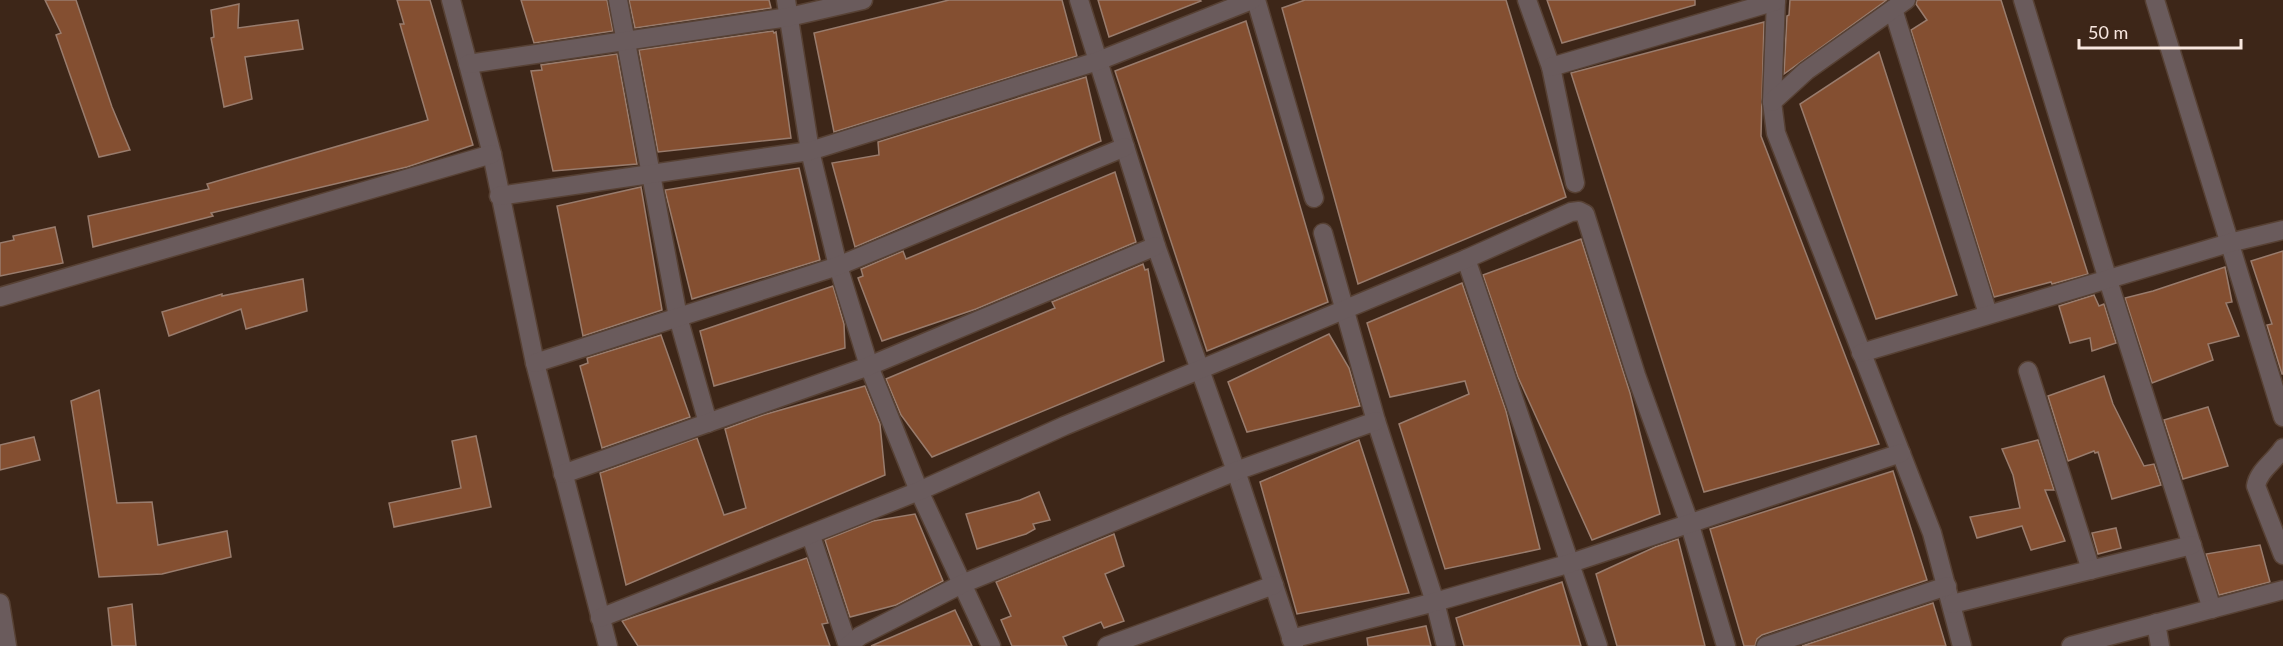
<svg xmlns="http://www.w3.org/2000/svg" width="2283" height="646" viewBox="0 0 2283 646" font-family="Lato,sans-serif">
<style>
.building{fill:#844f31;stroke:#997c6d;stroke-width:1.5}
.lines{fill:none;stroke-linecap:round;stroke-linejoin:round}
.street-casing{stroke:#574134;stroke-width:21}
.street{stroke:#6a5b5c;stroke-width:18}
</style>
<rect width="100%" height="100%" fill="#3d2618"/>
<!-- building -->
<g class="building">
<path d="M 45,0 L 76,0 L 112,107 L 130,150 L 99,157 L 56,35 L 61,33 Z"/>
<path d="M 397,0 L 430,0 L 473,145 L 407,167 L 211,213 L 213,216 L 93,247 L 88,216 L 209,189 L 207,184 L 428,120 L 400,24 L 404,24 Z"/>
<path d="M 521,0 L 607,0 L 613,31 L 534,43 Z"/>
<path d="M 629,0 L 769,0 L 771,8 L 635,28 Z"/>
<path d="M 949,0 L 1062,0 L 1077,56 L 834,132 L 814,33 Z"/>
<path d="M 1098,0 L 1200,0 L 1201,1 L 1109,37 Z"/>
<path d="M 1305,0 L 1506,0 L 1566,197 L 1358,284 L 1282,8 Z"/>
<path d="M 1547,0 L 1695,0 L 1695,5 L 1562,43 Z"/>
<path d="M 1790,0 L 1887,0 L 1784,74 L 1787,16 L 1789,15 Z"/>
<path d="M 1917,0 L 2001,0 L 2088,274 L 2052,284 L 2051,282 L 1994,297 L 1911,30 L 1927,20 L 1916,4 Z"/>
<path d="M 239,4 L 238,28 L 298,20 L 303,49 L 245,57 L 252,99 L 224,107 L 211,38 L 214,37 L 211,10 Z"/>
<path d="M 1246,21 L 1328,302 L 1207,351 L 1115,71 Z"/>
<path d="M 1764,22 L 1761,136 L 1879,444 L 1704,492 L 1571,73 Z"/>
<path d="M 773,31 L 774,33 L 776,32 L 791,138 L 658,152 L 639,50 Z"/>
<path d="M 1879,52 L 1957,295 L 1876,319 L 1800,104 Z"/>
<path d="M 617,54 L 637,164 L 553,171 L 531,71 L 542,70 L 541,65 Z"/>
<path d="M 1086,77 L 1101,141 L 855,247 L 832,163 L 879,155 L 878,142 Z"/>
<path d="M 799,168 L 820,260 L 692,299 L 665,190 Z"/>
<path d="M 1115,172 L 1136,242 L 976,309 L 882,341 L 858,278 L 863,276 L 861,269 L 903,251 L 906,259 Z"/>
<path d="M 641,187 L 662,310 L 583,336 L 557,206 Z"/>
<path d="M 55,227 L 63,263 L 0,276 L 0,243 L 14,240 L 13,236 Z"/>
<path d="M 1581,239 L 1630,393 L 1660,514 L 1592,540 L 1518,377 L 1483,275 Z"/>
<path d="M 2283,251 L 2283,374 L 2282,374 L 2267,325 L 2272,324 L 2251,261 Z"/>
<path d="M 1143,264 L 1145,270 L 1148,269 L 1164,361 L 932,457 L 901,415 L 886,379 L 1055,308 L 1052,302 Z"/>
<path d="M 2225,267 L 2232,302 L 2226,303 L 2239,336 L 2208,344 L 2213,360 L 2152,383 L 2125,298 L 2153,291 Z"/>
<path d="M 303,279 L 307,311 L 246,329 L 241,309 L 169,336 L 162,312 L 222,294 L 222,296 Z"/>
<path d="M 1462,283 L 1506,411 L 1540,549 L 1445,569 L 1399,424 L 1469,394 L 1465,381 L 1390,397 L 1367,323 Z"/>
<path d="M 833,286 L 844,324 L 845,348 L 714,386 L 700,331 Z"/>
<path d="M 2094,295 L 2099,306 L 2104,304 L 2116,343 L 2092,351 L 2090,338 L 2070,343 L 2059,306 Z"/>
<path d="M 1329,334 L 1349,368 L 1360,406 L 1247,432 L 1228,382 Z"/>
<path d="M 661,335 L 690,417 L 602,448 L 580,366 L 588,363 L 587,358 Z"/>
<path d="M 2104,376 L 2113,404 L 2144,466 L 2154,464 L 2161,485 L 2112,499 L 2098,452 L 2095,453 L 2094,451 L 2068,461 L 2048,396 Z"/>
<path d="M 865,386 L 880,424 L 885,475 L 626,585 L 600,473 L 697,438 L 724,515 L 746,508 L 725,429 L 763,415 Z"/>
<path d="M 99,390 L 117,503 L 152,502 L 158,545 L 227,531 L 231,557 L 162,574 L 99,577 L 71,401 Z"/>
<path d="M 2208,407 L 2228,466 L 2183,479 L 2164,420 Z"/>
<path d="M 476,436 L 491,507 L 394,527 L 389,503 L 461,488 L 452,441 Z"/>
<path d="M 34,437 L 40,460 L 0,470 L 0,445 Z"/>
<path d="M 1359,440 L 1409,593 L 1297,614 L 1260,482 Z"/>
<path d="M 2038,440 L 2054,490 L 2045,490 L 2065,541 L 2031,550 L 2022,526 L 1977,538 L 1970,517 L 2020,508 L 2013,475 L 2002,449 Z"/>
<path d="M 1893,471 L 1927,580 L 1762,635 L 1757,639 L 1755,646 L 1744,646 L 1710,529 Z"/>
<path d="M 1039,492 L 1050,520 L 1033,524 L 1035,529 L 1026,534 L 977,549 L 966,514 L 1020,500 Z"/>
<path d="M 915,514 L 943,581 L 896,605 L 850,617 L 825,540 L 873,521 Z"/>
<path d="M 2116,528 L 2121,548 L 2098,554 L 2092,533 Z"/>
<path d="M 1114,534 L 1124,566 L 1105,574 L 1124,621 L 1104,628 L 1101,622 L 1063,637 L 1067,646 L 1012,646 L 1001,620 L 1011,616 L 996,582 Z"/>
<path d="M 1678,539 L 1705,646 L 1617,646 L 1596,574 L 1655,547 Z"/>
<path d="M 2260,545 L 2270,582 L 2219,595 L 2206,554 Z"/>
<path d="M 807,558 L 828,623 L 822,624 L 830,646 L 638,646 L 622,621 Z"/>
<path d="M 1562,582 L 1581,646 L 1464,646 L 1456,618 Z"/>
<path d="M 1933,603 L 1946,646 L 1802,646 Z"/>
<path d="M 132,604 L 136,646 L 112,646 L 108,608 Z"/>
<path d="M 955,610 L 972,646 L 871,646 Z"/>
<path d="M 1426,626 L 1431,646 L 1368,646 L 1367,638 Z"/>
</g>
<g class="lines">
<defs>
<g id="street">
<path d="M 451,0 L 492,154 L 535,363 L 608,646"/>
<path d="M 618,0 L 678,317 L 708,423"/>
<path d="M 786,0 L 810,151 L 838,266 L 869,366 L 919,491 L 991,646"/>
<path d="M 1079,0 L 1156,246 L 1236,471 L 1294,646"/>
<path d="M 1256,0 L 1314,198"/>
<path d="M 1527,0 L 1551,67 L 1575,183"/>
<path d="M 1776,0 L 1772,102 L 1776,133 L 1932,533 L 1962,646"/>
<path d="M 2023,0 L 2108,280 L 2212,609"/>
<path d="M 2155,0 L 2283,417"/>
<path d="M 1893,9 L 1988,314"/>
<path d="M 468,64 L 789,17 L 863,0"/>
<path d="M 1551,67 L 1776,1"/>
<path d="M 1772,102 L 1806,71 L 1906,0"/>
<path d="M 499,196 L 810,151 L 1098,61 L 1252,0"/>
<path d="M 1323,233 L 1376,421 L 1435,602 L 1446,646"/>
<path d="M 1466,259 L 1598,646"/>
<path d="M 0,297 L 492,154"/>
<path d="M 1861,353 L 2229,243 L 2283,230"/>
<path d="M 535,363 L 838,266 L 1125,147"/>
<path d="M 2028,371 L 2091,570"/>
<path d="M 2283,448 C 2275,461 2258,471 2256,486 L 2283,555"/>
<path d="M 563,474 L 869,366 L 1156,246"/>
<path d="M 811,536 L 848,646"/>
<path d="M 0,603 L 7,646"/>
<path d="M 1952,604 L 2192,545"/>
<path d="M 600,618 L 919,491 L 1064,426 L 1466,259 L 1571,212 L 1579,211 L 1585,214 L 1636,375 L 1689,522 L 1726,646"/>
<path d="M 2156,623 L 2160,646"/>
<path d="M 1291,639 L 1435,602 L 1571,563 L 1901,453"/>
<path d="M 848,646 L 860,636 L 962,584 L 1236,471 L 1376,421"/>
<path d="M 1107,646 L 1274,585"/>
<path d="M 1766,646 L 1947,586"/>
<path d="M 2071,646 L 2283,590"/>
</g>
</defs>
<!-- street casing -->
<use href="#street" class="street-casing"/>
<!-- street -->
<use href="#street" class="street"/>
</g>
<!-- scale -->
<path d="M2079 39v9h162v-9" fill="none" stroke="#f8e7df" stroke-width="3"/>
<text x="2088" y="39" font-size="18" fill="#f8e7df" stroke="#3d2618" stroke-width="4.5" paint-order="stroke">50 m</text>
</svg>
